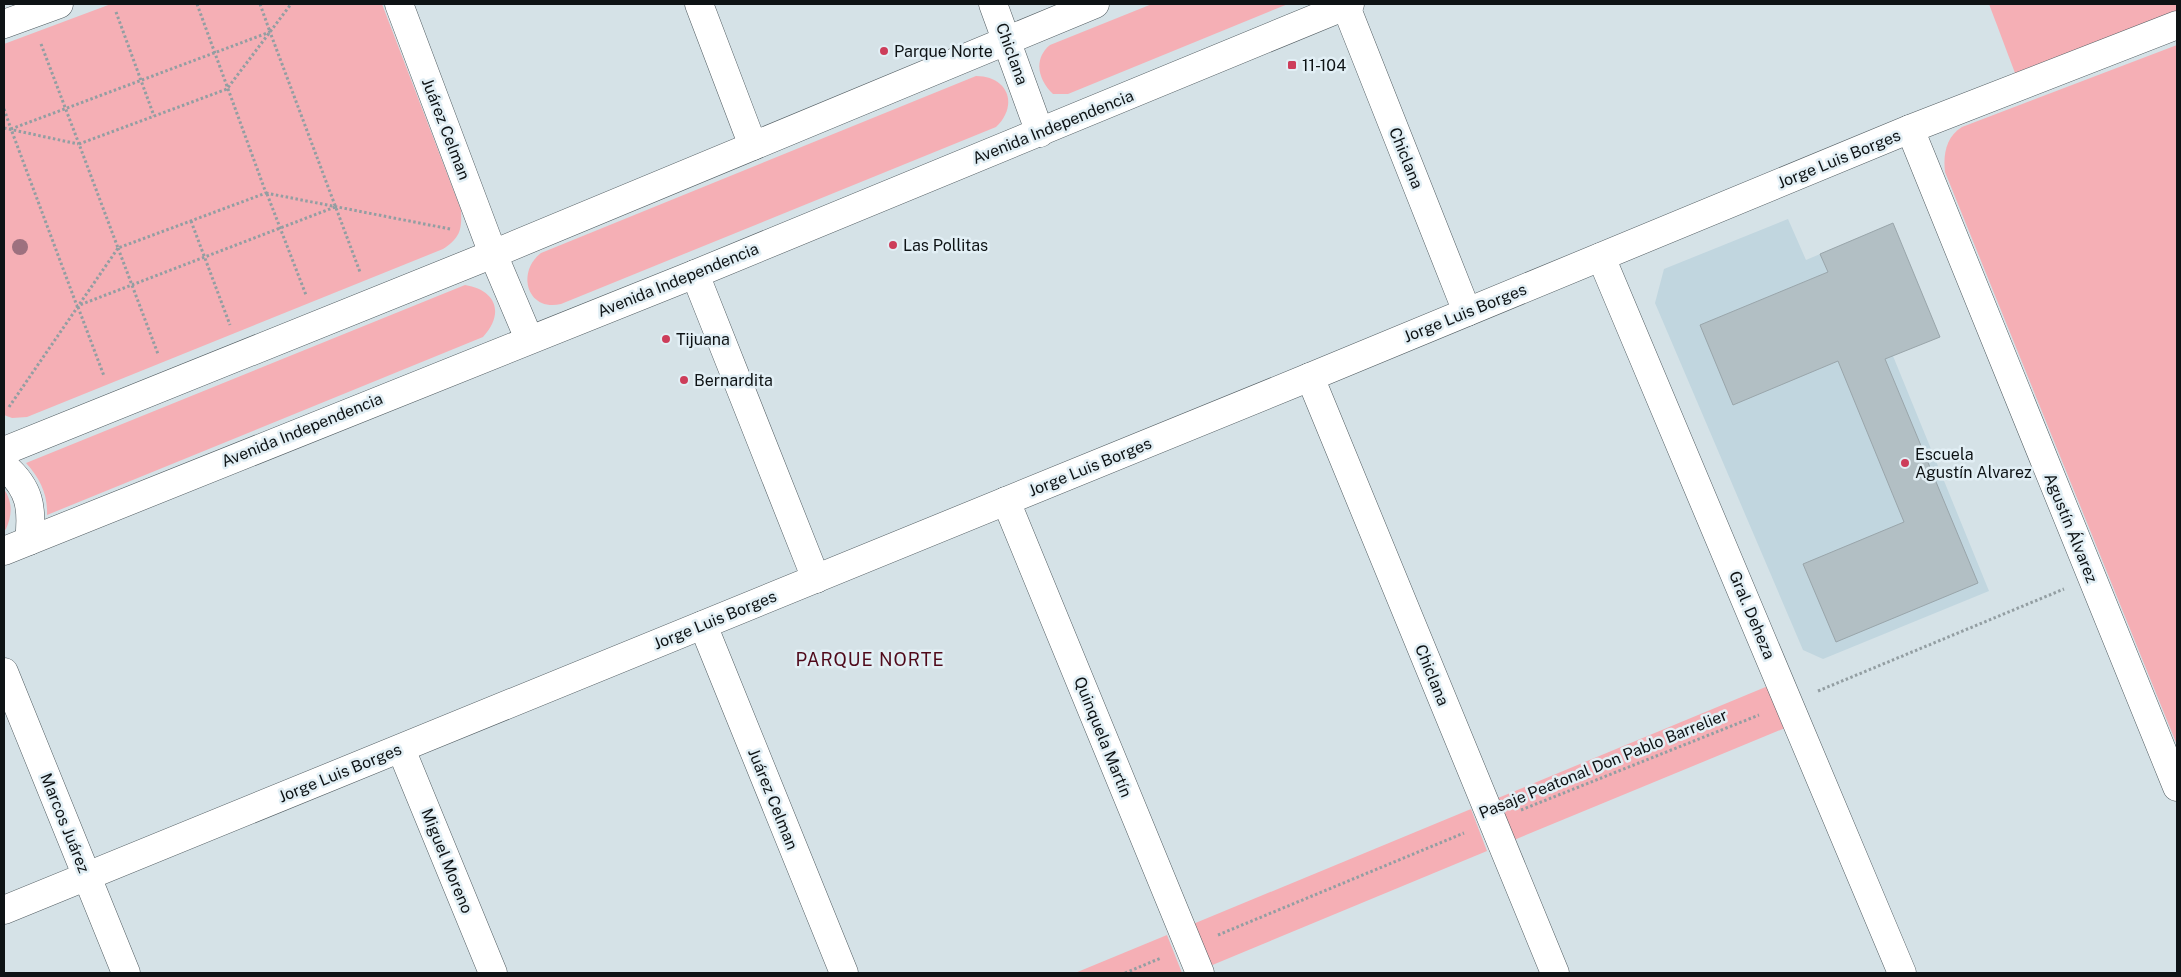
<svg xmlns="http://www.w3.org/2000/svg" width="2181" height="977" viewBox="0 0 2181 977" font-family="'Public Sans',sans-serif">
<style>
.built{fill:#c1d6df}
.green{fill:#f5afb5}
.building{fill:#b2bfc4;stroke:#99a5aa}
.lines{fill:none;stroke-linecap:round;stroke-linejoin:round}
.minor-casing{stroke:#505b60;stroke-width:29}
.major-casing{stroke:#505b60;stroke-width:29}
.path{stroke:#939ea2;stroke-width:3;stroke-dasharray:2.5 2.5;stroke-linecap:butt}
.minor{stroke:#fff;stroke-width:28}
.major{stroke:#fff;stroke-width:28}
.tree{fill:#9d717f}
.poi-dot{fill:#cd3d5a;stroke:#e2eff5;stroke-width:2}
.labels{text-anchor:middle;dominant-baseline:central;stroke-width:5;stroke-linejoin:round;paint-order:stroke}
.poi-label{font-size:16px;fill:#0e1315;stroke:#e2eff5;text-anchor:start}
.street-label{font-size:16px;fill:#0e1315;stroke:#e2eff5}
.neighbourhood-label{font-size:18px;letter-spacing:1px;fill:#4f091a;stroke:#e2eff5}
</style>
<rect width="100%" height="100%" fill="#d5e2e7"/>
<!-- built -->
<path class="built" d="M 1788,219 L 1806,260 L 1893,223 L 1893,356 L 1989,591 L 1823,659 L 1803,650 L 1655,303 L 1664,269 Z"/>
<!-- green -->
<g class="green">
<path d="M 111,4 L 382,4 L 461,210 C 462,230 460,238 443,249 L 27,417 L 12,418 L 4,415 L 4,44 Z"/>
<path d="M 1152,4 L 1288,4 L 1068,94 L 1053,94 C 1038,80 1033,59 1050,45 Z"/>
<path d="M 1989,4 L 2177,4 L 2177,11 L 2015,73 Z"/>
<path d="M 2177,45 L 2177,745 L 1945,172 C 1943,154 1946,137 1962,127 Z"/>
<path d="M 976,76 C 1008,76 1019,105 996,127 L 561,304 C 527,312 516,272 541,253 Z"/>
<path d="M 465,285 C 496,290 505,313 483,337 L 47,515 C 48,495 40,478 26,463 Z"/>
<path d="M 4,489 C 13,503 12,515 6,529 L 4,531 Z"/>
<path d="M 1768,686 L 1785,728 L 1514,840 L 1498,798 Z"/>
<path d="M 1471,809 L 1487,851 L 1210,966 L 1193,924 Z"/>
<path d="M 1167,935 L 1182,973 L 1075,973 Z"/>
</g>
<!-- building -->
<path class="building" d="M 1893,223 L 1940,337 L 1885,359 L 1978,583 L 1836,642 L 1803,564 L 1904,522 L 1838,361 L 1733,405 L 1700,325 L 1828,272 L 1820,254 Z"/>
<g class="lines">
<defs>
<g id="minor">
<path d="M 399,4 L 493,254 L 529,339"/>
<path d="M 699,4 L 753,146"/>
<path d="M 993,4 L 1040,133"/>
<path d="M 1345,4 L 1467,312"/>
<path d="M 4,24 L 59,4"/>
<path d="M 1910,129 L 2177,787"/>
<path d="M 1601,257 L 1902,973"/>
<path d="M 695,274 L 816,579"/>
<path d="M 1310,377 L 1555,973"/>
<path d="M 4,466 C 30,488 33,508 29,541"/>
<path d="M 1006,501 L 1200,973"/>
<path d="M 703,625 L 844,973"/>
<path d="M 4,672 L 126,973"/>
<path d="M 401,749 L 493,973"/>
<path d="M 4,910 L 1310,377 L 1910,129 L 2177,25"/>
</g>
<g id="major">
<path d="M 4,451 L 493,254 L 1095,4"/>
<path d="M 4,551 L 695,274 L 1350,4"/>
</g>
</defs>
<!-- minor casing -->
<use href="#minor" class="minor-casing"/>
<!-- major casing -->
<use href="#major" class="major-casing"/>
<!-- path -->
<g class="path">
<path d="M 197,4 L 266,193 L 118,248 L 79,144 L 227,89 L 291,4"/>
<path d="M 260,4 L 270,32"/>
<path d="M 116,12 L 154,116"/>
<path d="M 41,44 L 79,144"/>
<path d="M 4,109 L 11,129"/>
<path d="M 4,128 L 78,144"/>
<path d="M 266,193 L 450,229"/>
<path d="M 267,194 L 306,295"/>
<path d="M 335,207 L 77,306 L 11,129 L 270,32 L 360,272"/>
<path d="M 191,221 L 230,325"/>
<path d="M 118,248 L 158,354"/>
<path d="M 78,307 L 104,376"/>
<path d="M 9,407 L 118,248"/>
<path d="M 1818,691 L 2064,589"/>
<path d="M 1521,810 L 1759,715"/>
<path d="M 1218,935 L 1464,833"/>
<path d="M 1125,973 L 1161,958"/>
</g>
<!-- minor -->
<use href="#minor" class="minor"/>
<!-- major -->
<use href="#major" class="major"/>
</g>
<!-- trees -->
<circle class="tree" cx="20" cy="247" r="8"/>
<!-- markers -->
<g class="poi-dot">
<circle cx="884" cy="51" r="5"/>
<rect x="1287" y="60" width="10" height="10" rx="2.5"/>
<circle cx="893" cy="245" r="5"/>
<circle cx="666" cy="339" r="5"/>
<circle cx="684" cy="380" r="5"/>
<circle cx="1905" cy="463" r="5"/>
</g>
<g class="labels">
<!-- poi labels -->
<g class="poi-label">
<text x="894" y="51">Parque Norte</text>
<text x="1302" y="65">11-104</text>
<text x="903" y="245">Las Pollitas</text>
<text x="676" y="339">Tijuana</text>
<text x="694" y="380">Bernardita</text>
<text x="1915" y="454">Escuela<tspan x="1915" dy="18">Agustín Alvarez</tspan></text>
</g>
<!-- street labels -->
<g class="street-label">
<text transform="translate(1012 54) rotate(70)">Chiclana</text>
<text transform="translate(1053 127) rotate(-22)">Avenida Independencia</text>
<text transform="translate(446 129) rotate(69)">Juárez Celman</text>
<text transform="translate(1406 158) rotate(68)">Chiclana</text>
<text transform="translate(1839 159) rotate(-22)">Jorge Luis Borges</text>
<text transform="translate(678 280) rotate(-22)">Avenida Independencia</text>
<text transform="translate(1465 313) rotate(-22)">Jorge Luis Borges</text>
<text transform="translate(302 430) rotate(-22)">Avenida Independencia</text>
<text transform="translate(1090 467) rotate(-22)">Jorge Luis Borges</text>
<text transform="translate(2071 528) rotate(68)">Agustín Álvarez</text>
<text transform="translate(1752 615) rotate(67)">Gral. Deheza</text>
<text transform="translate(715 620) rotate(-22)">Jorge Luis Borges</text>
<text transform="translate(1432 675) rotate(68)">Chiclana</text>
<text transform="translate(1103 737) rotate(68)">Quinquela Martín</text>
<text transform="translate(1603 764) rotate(-22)">Pasaje Peatonal Don Pablo Barrelier</text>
<text transform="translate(340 773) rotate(-22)">Jorge Luis Borges</text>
<text transform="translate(773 799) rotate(68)">Juárez Celman</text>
<text transform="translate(65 823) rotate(68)">Marcos Juárez</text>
<text transform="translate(447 861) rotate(68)">Miguel Moreno</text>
</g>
<!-- neighbourhood labels -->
<g class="neighbourhood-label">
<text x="870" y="659">PARQUE NORTE</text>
</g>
</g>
<!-- border -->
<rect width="2181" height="977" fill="none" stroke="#0e1315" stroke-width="10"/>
</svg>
